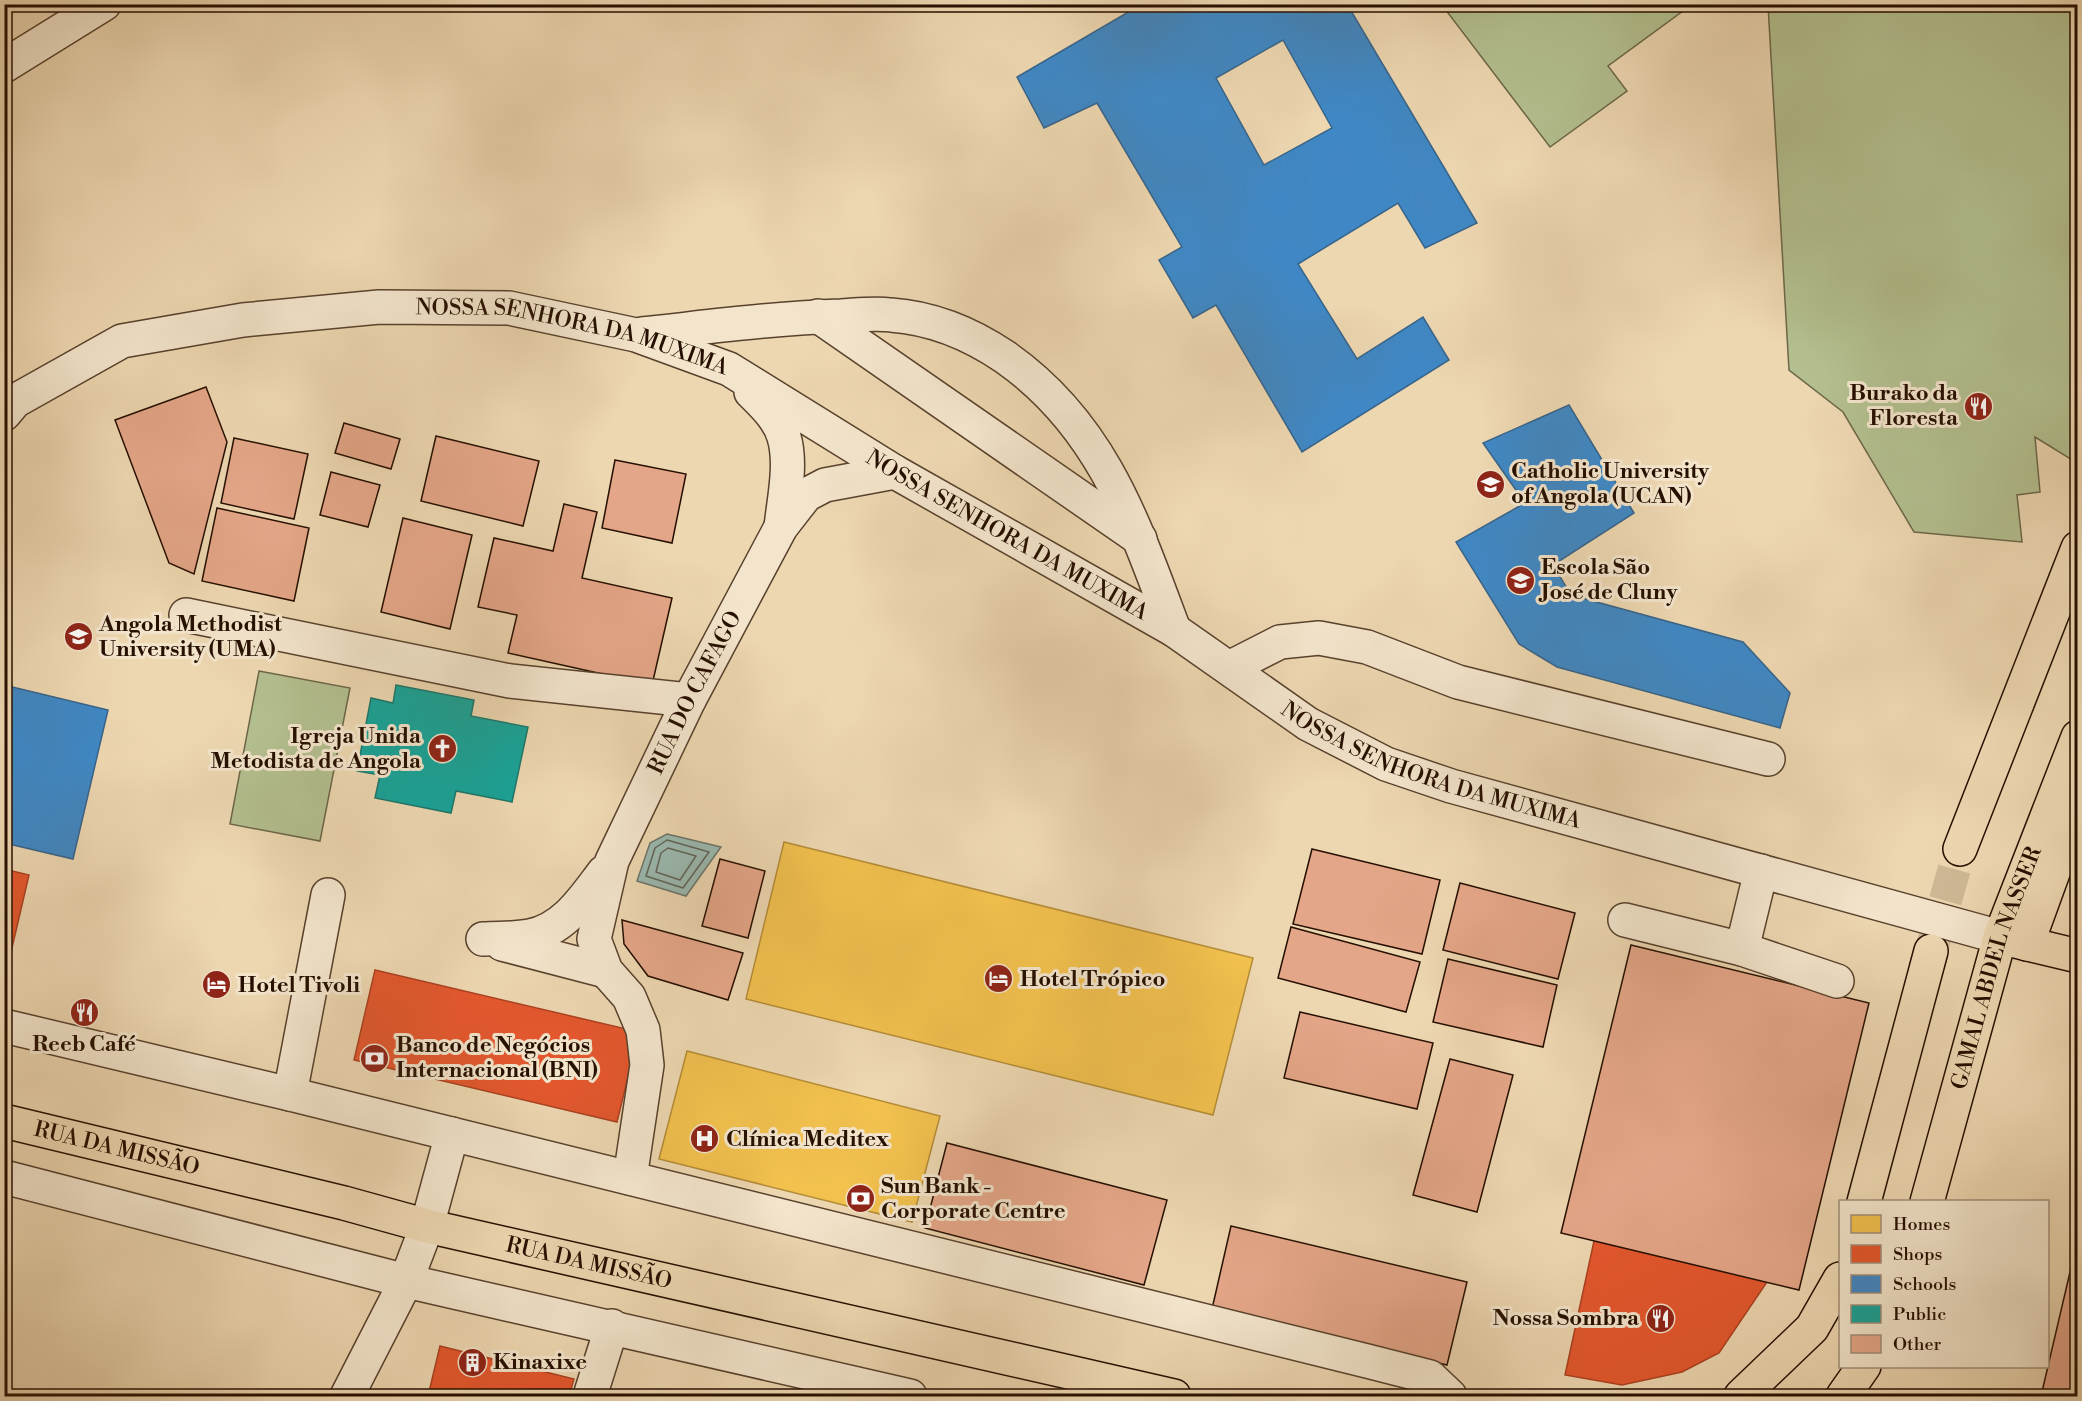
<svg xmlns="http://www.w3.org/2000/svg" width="2082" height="1401" viewBox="0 0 2082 1401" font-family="'Libre Bodoni',serif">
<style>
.green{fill:#b3bf8f;stroke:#6c6748;stroke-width:1.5}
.water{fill:#9ab9b0;stroke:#6c756a;stroke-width:1.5}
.homes{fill:#f2c14e;stroke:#b58c37;stroke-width:1.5}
.shops{fill:#e4572e;stroke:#ab4120;stroke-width:1.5}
.schools{fill:#3f88c5;stroke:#38648a;stroke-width:1.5;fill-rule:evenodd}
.public{fill:#17a398;stroke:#1c776a;stroke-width:1.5}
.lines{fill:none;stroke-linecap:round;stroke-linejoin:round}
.shore{stroke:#606458;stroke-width:1.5}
.building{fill:#e4a688;stroke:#260f00;stroke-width:1.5}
.major-tunnel{stroke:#cfb996;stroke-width:33;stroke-dasharray:33 16;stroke-linecap:butt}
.minor-casing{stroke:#58412c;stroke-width:36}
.major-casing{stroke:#260f00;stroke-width:36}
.minor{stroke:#f3e5cc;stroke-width:33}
.major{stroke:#edd7b1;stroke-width:33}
.labels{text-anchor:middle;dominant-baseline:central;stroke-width:6;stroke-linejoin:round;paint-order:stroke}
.street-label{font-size:22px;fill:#260f00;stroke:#f3e5cc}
.poi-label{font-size:22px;font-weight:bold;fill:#260f00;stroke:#f3e5cc;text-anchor:start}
</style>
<rect width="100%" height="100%" fill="#edd7b1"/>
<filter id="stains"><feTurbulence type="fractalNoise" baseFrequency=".00333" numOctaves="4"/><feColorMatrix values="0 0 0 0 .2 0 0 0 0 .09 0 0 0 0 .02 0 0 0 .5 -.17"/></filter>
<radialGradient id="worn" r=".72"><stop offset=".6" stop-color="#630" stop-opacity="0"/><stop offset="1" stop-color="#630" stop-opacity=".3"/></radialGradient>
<!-- green -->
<g class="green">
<path d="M 1685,5 L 1687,8 L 1608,66 L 1627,91 L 1550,147 L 1442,5 Z"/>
<path d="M 1768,5 L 2077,5 L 2077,463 L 2035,437 L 2040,492 L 2017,495 L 2022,542 L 1914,532 L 1843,412 L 1789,370 Z"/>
<path d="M 259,671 L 350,688 L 320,841 L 230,824 Z"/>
</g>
<!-- water -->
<path class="water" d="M 667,834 L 721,847 L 686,896 L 637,881 L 650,843 Z"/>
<!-- homes -->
<g class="homes">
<path d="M 784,842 L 1253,958 L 1213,1115 L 746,999 Z"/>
<path d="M 687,1051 L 940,1116 L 912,1222 L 659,1159 Z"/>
</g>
<!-- shops -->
<g class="shops">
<path d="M 4,869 L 29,875 L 4,982 Z"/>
<path d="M 375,970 L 639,1032 L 617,1122 L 354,1060 Z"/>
<path d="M 1594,1241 L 1767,1282 L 1719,1353 L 1682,1372 L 1622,1385 L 1565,1375 Z"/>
<path d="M 440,1346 L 574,1379 L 569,1396 L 428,1396 Z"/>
</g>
<!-- schools -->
<g class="schools">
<path d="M 1142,4 L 1347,4 L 1477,223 L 1425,248 L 1398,203 L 1298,264 L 1357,359 L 1423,317 L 1449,360 L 1302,452 L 1216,305 L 1193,318 L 1159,260 L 1182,247 L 1097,103 L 1044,128 L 1017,77 ZM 1283,40 L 1332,128 L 1264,165 L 1216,78 Z"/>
<path d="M 1569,405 L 1634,513 L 1553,565 L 1571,595 L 1743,642 L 1790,693 L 1780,728 L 1557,667 L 1519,644 L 1456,542 L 1525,503 L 1483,443 Z"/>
<path d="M 4,685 L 108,710 L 73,859 L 4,843 Z"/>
</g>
<!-- public -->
<path class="public" d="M 396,685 L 474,700 L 471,716 L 528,727 L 512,802 L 456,791 L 451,813 L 375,798 L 380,775 L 357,771 L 371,698 L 393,703 Z"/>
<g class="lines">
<!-- shore -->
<g class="shore">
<path d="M 667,840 L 709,852 L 683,888 L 646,876 L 655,848 Z"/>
<path d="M 668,848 L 696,856 L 680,880 L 656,872 L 661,853 Z"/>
</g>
</g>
<!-- building -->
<g class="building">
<path d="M 206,387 L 227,442 L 194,574 L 169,563 L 115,420 Z"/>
<path d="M 344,423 L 400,439 L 391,469 L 335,453 Z"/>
<path d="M 436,436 L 539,461 L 523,526 L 421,501 Z"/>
<path d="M 234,438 L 308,454 L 294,519 L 221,503 Z"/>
<path d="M 615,460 L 686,474 L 672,543 L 602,528 Z"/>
<path d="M 331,472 L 380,485 L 368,527 L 320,515 Z"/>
<path d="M 564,504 L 597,512 L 582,578 L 672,598 L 652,685 L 508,653 L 517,615 L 478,607 L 494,538 L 553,551 Z"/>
<path d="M 217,508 L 309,528 L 294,601 L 202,581 Z"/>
<path d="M 403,518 L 472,535 L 450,629 L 381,612 Z"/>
<path d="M 1312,849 L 1440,880 L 1422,954 L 1293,924 Z"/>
<path d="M 720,859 L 765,871 L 748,938 L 702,926 Z"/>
<path d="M 1460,883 L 1575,913 L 1558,979 L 1443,950 Z"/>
<path d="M 622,920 L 743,953 L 728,1000 L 648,976 L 624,944 Z"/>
<path d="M 1291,927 L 1420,962 L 1406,1012 L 1278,978 Z"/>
<path d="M 1631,945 L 1869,1003 L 1799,1290 L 1561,1233 Z"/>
<path d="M 1448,959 L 1557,985 L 1543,1047 L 1433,1022 Z"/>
<path d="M 1300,1012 L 1433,1043 L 1417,1109 L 1284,1078 Z"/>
<path d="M 1450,1059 L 1513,1075 L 1477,1212 L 1413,1195 Z"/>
<path d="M 947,1143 L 1167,1200 L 1144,1285 L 925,1228 Z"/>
<path d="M 1231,1226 L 1467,1282 L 1447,1365 L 1212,1309 Z"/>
<path d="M 2078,1238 L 2078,1396 L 2041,1396 Z"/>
</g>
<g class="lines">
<!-- major-tunnel -->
<path class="major-tunnel" d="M 1932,948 L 1960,849"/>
<defs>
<g id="minor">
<path d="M 4,66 L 104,4"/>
<path d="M 818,316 L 1140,539"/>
<path d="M 642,334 C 708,327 775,318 841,316 C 858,315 875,313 891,315 C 933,318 971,334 1005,357 C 1102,425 1134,523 1174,630"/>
<path d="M 751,392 C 764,405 779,419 784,437 C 792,464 784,499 781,527"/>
<path id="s1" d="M 4,414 L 15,401 L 122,341 L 243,320 L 379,307 L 509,308 L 636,335 L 729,369 L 895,472 L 1174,630 L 1308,724 L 1386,764 L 1451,786 L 2000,937"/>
<path d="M 186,615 L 510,681 L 689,700"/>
<path d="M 1229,668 L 1280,642 L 1319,638 L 1367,647 L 1458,682 L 1768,759"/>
<path d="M 1625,920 L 1742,949 L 1837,981"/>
<path d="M 483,939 C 498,938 515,939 530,936 C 565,929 584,898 604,872"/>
<path d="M 502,944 L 606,971"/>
<path d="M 1742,949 L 1761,871"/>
<path d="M 4,1026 L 290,1094 L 1367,1361 L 1430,1377 L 1450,1396"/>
<path d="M 290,1094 L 328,895"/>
<path d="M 4,1177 L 406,1281 L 910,1396"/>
<path id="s2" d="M 630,1178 L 647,1065 L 643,1030 L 629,997 L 606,971 L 594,939 L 612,861 L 689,700 L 781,527 L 806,495 L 825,485 L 895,472"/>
<path d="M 347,1396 L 406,1281 L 427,1226 L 452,1134"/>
<path d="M 590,1396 L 612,1326"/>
</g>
<g id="major">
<path d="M 1960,849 L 2078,548"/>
<path d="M 2007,939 L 2078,956"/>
<path d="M 2027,944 L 2078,804"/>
<path id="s3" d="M 4,1121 L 344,1203 L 427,1226 L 1174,1396"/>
<path d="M 1864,1202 L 1931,951"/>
<path id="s4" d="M 1927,1202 L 2000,937 L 2078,737"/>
<path d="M 1741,1396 L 1812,1328 L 1840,1279"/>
<path d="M 1843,1396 L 1864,1366"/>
</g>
</defs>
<!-- minor casing -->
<use href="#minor" class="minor-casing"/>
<!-- major casing -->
<use href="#major" class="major-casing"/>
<!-- minor -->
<use href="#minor" class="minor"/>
<!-- major -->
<use href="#major" class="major"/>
</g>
<!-- icons -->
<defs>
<symbol id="restaurant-disc" viewBox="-11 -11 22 22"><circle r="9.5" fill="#8f2418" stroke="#f3e5cc"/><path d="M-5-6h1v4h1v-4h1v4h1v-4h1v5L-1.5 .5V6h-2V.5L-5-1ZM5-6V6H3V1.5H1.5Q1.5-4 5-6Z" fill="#fff"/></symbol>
<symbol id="university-disc" viewBox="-11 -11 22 22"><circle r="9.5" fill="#8f2418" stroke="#f3e5cc"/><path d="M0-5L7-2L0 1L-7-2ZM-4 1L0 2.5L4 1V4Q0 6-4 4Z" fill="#fff"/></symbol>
<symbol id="school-disc" viewBox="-11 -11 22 22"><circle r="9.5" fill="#8f2418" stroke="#f3e5cc"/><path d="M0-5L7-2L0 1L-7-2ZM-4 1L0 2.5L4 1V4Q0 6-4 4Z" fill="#fff"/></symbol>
<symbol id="church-disc" viewBox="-11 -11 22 22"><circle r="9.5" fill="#8f2418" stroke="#f3e5cc"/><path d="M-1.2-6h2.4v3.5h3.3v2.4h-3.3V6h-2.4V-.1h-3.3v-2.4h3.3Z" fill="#fff"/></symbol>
<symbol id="hotel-disc" viewBox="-11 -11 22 22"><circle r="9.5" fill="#8f2418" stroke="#f3e5cc"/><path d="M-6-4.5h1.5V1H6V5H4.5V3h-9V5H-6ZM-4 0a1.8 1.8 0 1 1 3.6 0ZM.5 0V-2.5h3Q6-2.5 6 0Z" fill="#fff"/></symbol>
<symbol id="bank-disc" viewBox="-11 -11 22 22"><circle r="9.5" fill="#8f2418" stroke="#f3e5cc"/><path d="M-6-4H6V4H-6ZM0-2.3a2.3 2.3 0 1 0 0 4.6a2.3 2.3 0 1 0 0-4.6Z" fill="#fff"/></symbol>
<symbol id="hospital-disc" viewBox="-11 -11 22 22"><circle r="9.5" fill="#8f2418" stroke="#f3e5cc"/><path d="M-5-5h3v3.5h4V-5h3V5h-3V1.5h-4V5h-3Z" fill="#fff"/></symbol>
<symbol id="building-disc" viewBox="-11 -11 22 22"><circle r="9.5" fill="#8f2418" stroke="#f3e5cc"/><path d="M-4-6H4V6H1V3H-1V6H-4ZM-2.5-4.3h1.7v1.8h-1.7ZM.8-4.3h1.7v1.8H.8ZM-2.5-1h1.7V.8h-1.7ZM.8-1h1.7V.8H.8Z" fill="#fff"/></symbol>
</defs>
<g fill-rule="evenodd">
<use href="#restaurant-disc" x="1962" y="390" width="33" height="33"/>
<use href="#university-disc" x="1474" y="468" width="33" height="33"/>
<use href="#school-disc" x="1504" y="564" width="33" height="33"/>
<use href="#university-disc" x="62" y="620" width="33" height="33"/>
<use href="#church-disc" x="426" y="732" width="33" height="33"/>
<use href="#hotel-disc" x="982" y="962" width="33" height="33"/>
<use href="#hotel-disc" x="200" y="968" width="33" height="33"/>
<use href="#restaurant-disc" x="68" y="996" width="33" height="33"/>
<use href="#bank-disc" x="358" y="1042" width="33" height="33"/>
<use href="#hospital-disc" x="688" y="1122" width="33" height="33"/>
<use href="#bank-disc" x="844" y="1182" width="33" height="33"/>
<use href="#restaurant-disc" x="1644" y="1302" width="33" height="33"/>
<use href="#building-disc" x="456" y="1346" width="33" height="33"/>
</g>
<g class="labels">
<!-- street labels -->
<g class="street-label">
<text stroke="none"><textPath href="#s1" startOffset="596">NOSSA SENHORA DA MUXIMA</textPath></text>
<text stroke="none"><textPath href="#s1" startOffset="1082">NOSSA SENHORA DA MUXIMA</textPath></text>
<text stroke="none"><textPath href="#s2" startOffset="522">RUA DO CAFAGO</textPath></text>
<text stroke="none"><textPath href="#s1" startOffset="1568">NOSSA SENHORA DA MUXIMA</textPath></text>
<text stroke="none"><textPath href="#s4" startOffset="244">GAMAL ABDEL NASSER</textPath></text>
<text stroke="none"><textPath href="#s3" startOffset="116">RUA DA MISSÃO</textPath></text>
<text stroke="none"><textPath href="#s3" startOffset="602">RUA DA MISSÃO</textPath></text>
</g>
<!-- poi labels -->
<g class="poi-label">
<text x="1958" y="393" text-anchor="end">Burako da<tspan x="1958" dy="25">Floresta</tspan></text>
<text x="1511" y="471">Catholic University<tspan x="1511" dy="25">of Angola (UCAN)</tspan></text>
<text x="1541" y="567">Escola São<tspan x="1541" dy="25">José de Cluny</tspan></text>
<text x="99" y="624">Angola Methodist<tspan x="99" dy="25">University (UMA)</tspan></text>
<text x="421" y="736" text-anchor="end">Igreja Unida<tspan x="421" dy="25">Metodista de Angola</tspan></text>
<text x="1020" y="979">Hotel Trópico</text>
<text x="238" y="985">Hotel Tivoli</text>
<text x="84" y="1044" text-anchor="middle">Reeb Café</text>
<text x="396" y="1045">Banco de Negócios<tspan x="396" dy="25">Internacional (BNI)</tspan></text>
<text x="726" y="1139">Clínica Meditex</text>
<text x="881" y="1186">Sun Bank -<tspan x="881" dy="25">Corporate Centre</tspan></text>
<text x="1639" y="1318" text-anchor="end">Nossa Sombra</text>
<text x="493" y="1362">Kinaxixe</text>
</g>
</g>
<!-- margin -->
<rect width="2082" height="1401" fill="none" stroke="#edd7b1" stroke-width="24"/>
<rect x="6" y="6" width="2070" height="1389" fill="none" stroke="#260f00" stroke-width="3"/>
<rect x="12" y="12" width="2058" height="1377" fill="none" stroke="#260f00" stroke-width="1.5"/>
<!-- legend -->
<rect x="1839" y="1200" width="210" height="168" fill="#f3e5cc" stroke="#a18f7a" stroke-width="1.5"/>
<rect x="1851" y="1215" width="30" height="18" fill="#f2c14e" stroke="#a18f7a" stroke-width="1.5"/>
<text x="1893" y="1230" font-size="18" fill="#260f00">Homes</text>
<rect x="1851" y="1245" width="30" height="18" fill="#e4572e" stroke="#a18f7a" stroke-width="1.5"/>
<text x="1893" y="1260" font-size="18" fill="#260f00">Shops</text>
<rect x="1851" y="1275" width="30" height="18" fill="#3f88c5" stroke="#a18f7a" stroke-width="1.5"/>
<text x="1893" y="1290" font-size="18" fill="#260f00">Schools</text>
<rect x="1851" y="1305" width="30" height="18" fill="#17a398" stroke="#a18f7a" stroke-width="1.5"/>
<text x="1893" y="1320" font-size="18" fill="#260f00">Public</text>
<rect x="1851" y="1335" width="30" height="18" fill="#e4a688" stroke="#a18f7a" stroke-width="1.5"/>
<text x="1893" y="1350" font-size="18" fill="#260f00">Other</text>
<rect width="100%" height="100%" filter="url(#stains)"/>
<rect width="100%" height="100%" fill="url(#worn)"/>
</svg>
